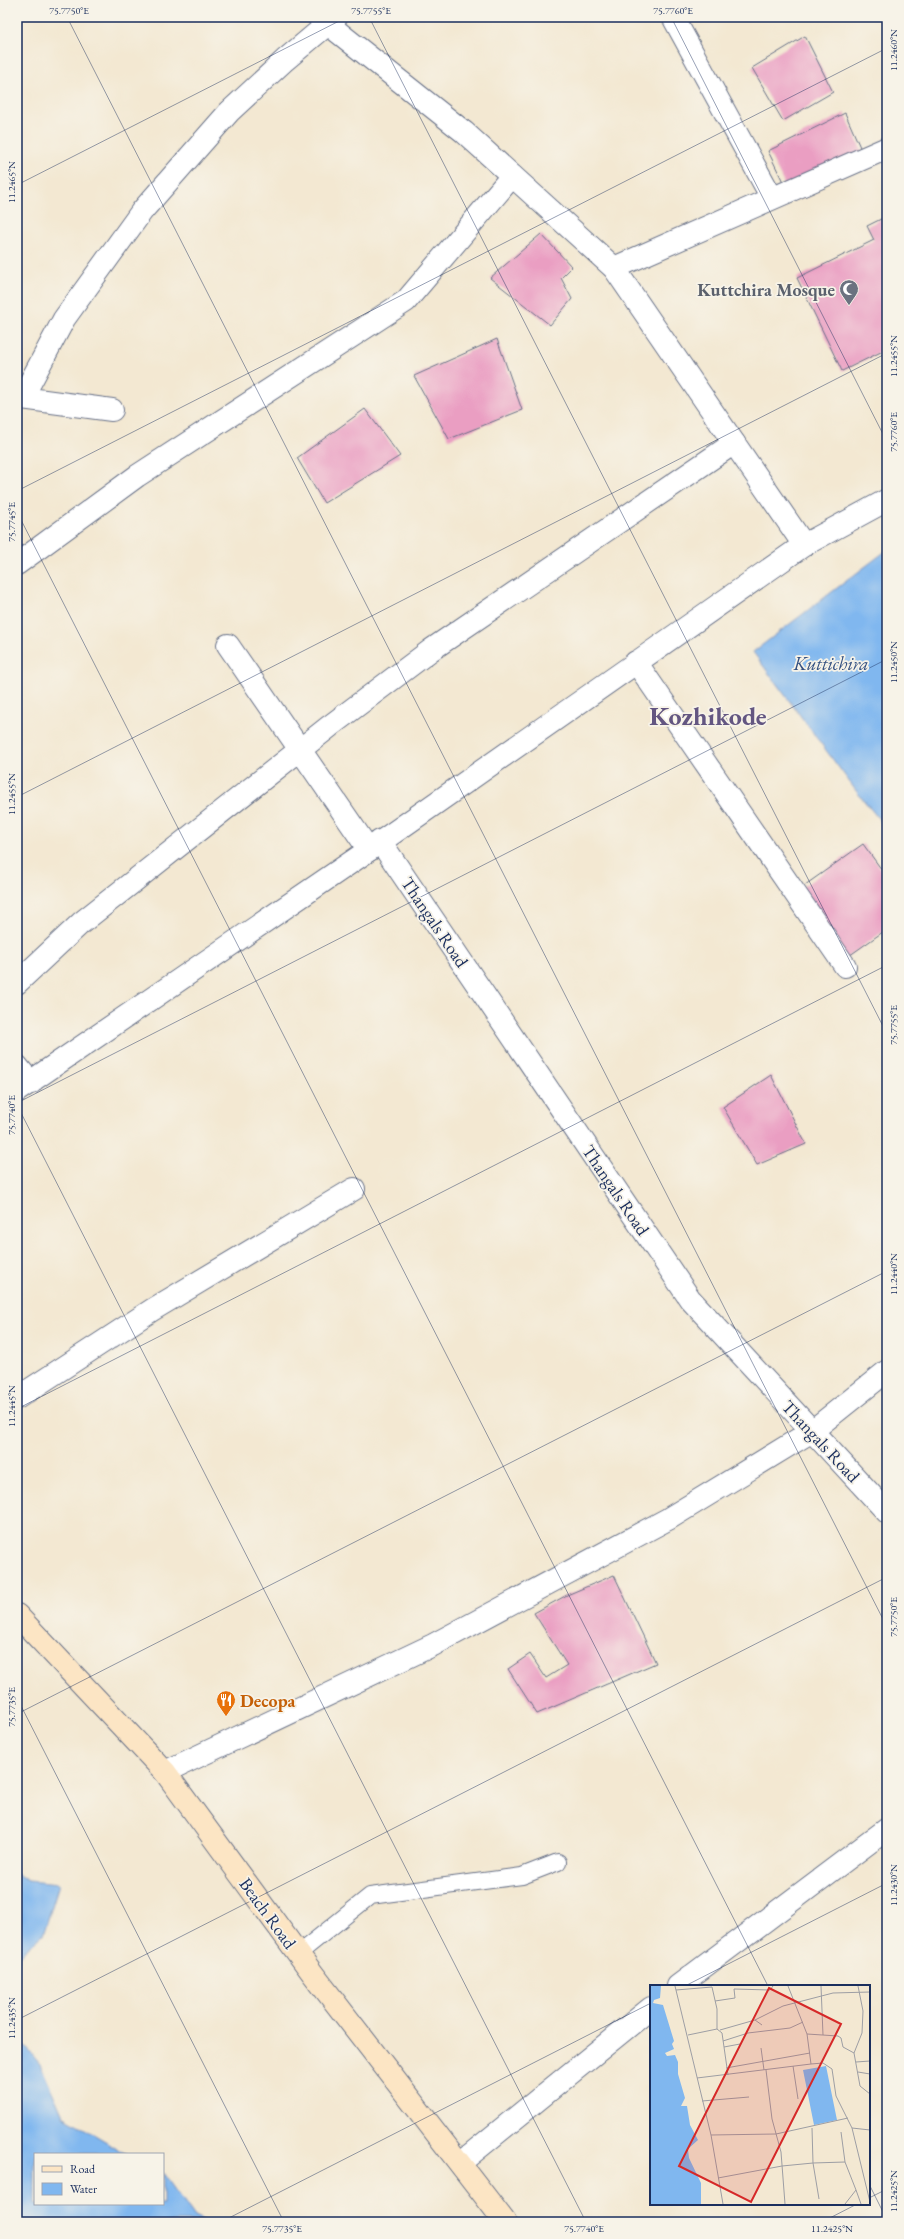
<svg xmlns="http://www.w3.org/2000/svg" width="904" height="2239" viewBox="0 0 904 2239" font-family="'EB Garamond',serif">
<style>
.water{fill:#80b7ef;stroke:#4e73a6}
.building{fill:#ea9ec2}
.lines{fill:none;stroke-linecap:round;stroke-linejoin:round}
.lane-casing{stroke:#677087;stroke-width:18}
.street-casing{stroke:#677087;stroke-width:24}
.secondary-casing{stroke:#677087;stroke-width:24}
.lane{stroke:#fff;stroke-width:16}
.street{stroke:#fff;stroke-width:22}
.secondary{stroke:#fce5c4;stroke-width:22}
.ticks{fill:none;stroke:#1b2f5e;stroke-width:1;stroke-opacity:0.45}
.labels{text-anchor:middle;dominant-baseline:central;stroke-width:3.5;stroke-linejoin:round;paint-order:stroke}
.worship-label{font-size:18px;font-weight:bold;fill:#5b616d;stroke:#f7f3e8;text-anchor:end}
.street-label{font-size:18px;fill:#1b2f5e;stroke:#f7f3e8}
.food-label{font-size:18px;font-weight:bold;fill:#c56008;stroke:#f7f3e8;text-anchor:start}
.water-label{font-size:19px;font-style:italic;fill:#345182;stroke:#f7f3e8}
.town-label{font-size:26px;font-weight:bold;fill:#635681;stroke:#f7f3e8}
.inset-road{fill:none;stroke:#9d9ea4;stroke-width:1}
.view{fill:#d62828;fill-opacity:0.15;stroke:#d62828;stroke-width:2}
.inset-edge{fill:none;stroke:#1b2f5e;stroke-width:2}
.neatline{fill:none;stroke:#1b2f5e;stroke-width:1.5}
.ticks-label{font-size:10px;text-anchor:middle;fill:#1b2f5e}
</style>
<rect width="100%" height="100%" fill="#f7f3e8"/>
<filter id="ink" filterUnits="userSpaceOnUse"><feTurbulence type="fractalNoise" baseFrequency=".025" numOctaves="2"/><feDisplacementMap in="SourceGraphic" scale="8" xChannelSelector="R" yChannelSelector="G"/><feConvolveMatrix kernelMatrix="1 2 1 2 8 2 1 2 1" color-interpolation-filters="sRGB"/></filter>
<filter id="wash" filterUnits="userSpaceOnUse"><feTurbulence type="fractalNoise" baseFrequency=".012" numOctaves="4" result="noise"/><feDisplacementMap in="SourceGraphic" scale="16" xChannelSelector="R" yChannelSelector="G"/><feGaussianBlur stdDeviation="0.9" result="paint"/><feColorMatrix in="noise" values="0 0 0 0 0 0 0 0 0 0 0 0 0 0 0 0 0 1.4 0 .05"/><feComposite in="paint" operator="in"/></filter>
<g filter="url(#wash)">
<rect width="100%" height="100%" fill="#f3e8d2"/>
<!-- water -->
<g class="water">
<path d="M 887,550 L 887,829 L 857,792 L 753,652 Z"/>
<path d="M 17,1874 L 28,1881 L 59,1884 L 43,1935 L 18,1957 L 17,1970 Z"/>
<path d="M 17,2032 L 24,2045 L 40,2064 L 63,2116 L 127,2154 L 35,2154 L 35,2204 L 163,2204 L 163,2173 L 194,2217 L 205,2222 L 17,2222 Z"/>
</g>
<g id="blocks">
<!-- building -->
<g class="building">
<path d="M 805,36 L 833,92 L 783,121 L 752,68 Z"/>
<path d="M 845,113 L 863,154 L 786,188 L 768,151 Z"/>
<path d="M 887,216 L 887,349 L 842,371 L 797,278 L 874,240 L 867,226 Z"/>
<path d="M 541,234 L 572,267 L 561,278 L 572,299 L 550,325 L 490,278 Z"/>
<path d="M 497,339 L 522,410 L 449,439 L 414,376 Z"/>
<path d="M 365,409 L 400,456 L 324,503 L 297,458 Z"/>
<path d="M 863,844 L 887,877 L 887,929 L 846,958 L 798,890 Z"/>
<path d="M 771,1075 L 806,1144 L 757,1165 L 723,1107 Z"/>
<path d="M 614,1575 L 656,1663 L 537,1714 L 508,1669 L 530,1654 L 546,1678 L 567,1665 L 534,1613 L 567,1595 Z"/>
</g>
</g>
</g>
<g filter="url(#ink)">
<use href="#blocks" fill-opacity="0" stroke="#677087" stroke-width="1"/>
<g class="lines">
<defs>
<path id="lane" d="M 298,1954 L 370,1896 L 522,1876 L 558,1862"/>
<g id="street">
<path d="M 673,17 L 772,198"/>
<path d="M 614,268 L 887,148"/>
<path d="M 112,410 L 22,398 L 64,319 L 142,211 L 229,112 L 285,60 L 336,17"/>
<path d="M 804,545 L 887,500"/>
<path d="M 17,564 L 137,476 L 406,301 L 512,176"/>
<path d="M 228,645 L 369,850"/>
<path d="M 636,662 L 845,966"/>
<path d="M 380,841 L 690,1299 L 887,1512"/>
<path d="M 17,983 L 81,923 L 330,726 L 431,650 L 734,443"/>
<path d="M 17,1066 L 31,1083"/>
<path d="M 17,1091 L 369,850 L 804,545 L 614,268 L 464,132 L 319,17"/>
<path d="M 17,1398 L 152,1310 L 354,1189"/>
<path d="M 165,1772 L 433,1645 L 668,1519 L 812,1431 L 887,1371"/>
<path d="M 678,1986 L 887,1829"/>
<path d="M 460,2163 L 651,2008"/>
</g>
<path id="secondary" d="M 17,1615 L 165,1772 L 313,1974 L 505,2222"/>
</defs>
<!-- lane casing -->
<use href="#lane" class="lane-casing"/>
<!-- street casing -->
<use href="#street" class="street-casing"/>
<!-- secondary casing -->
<use href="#secondary" class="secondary-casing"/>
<!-- lane -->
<use href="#lane" class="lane"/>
<!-- street -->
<use href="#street" class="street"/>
<!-- secondary -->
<use href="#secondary" class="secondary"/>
</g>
</g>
<!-- ticks -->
<path class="ticks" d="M 67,17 L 887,1627M 369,17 L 887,1034M 671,17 L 887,442M 17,185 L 347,17M 17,491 L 887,48M 17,512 L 768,1986M 17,797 L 887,353M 17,1103 L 887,659M 17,1105 L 586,2222M 17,1409 L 887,965M 17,1698 L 284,2222M 17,1714 L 887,1271M 685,1986 L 887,1883M 17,2020 L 887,1577M 869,2184 L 887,2220M 869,2198 L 887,2189M 221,2222 L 651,2003M 822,2222 L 857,2204"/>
<!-- icons -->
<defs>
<symbol id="mosque-pin" viewBox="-11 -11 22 30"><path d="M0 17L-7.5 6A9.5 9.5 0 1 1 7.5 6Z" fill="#6b7280" stroke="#f7f3e8"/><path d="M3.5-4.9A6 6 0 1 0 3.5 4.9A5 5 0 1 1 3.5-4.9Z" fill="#fff"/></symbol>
<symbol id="restaurant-pin" viewBox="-11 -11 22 30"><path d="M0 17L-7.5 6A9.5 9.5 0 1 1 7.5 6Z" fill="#e8710a" stroke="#f7f3e8"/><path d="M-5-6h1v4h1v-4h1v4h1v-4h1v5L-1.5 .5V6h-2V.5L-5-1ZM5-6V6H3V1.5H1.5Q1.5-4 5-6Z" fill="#fff"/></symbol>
</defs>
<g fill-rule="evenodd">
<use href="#mosque-pin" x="838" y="278" width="22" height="30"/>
<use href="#restaurant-pin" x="215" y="1689" width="22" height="30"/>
</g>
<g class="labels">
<!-- worship labels -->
<g class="worship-label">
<text x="835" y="289">Kuttchira Mosque</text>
</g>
<!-- street labels -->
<g class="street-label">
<text transform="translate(435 922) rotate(56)">Thangals Road</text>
<text transform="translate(616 1190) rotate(56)">Thangals Road</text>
<text transform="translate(821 1441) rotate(47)">Thangals Road</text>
<text transform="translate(268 1913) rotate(54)">Beach Road</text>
</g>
<!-- food labels -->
<g class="food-label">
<text x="240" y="1700">Decopa</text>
</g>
<!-- water labels -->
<g class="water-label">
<text x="831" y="663">Kuttichira</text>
</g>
<!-- town labels -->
<g class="town-label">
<text x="708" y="716">Kozhikode</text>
</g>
</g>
<!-- overview -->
<g transform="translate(650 1985)">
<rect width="220" height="220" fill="#f3e8d2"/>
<path d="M 0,1 L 11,1 L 10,13 L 4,15 L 3,18 L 13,20 L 24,56 L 22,59 L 24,64 L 15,68 L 17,71 L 25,70 L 28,77 L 28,89 L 35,113 L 31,121 L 37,121 L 40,140 L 48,155 L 38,164 L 39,173 L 51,198 L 51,219 L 0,219 ZM 176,81 L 187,135 L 164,140 L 153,85 Z" fill="#80b7ef"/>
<path class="inset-road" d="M 25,1 L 61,150 L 73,219M 171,1 L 173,50M 26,5 L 62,2 L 67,24 L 67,44 L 72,48 L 78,90M 65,16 L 85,13 L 84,4 L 120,5 L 123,1M 112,40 L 105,35 L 133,21 L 183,8 L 220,7M 70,45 L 105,35M 157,49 L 188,51 L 191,53 L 193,62 L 204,68 L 210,101 L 220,109M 38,50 L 67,44M 73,56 L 98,48 L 140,43 L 153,37M 74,62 L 90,59M 111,63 L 114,85M 204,68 L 212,48 L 213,26 L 208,1M 206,77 L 220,76M 161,79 L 173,78 L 182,84 L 186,111 L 202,143 L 220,217M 143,81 L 148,114M 76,83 L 160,68M 116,85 L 122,134 L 131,167 L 135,219M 208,87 L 220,89M 47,93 L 161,79 L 157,49 L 138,1M 52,116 L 99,112M 162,143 L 163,178 L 195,177 L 206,205 L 195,219M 202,143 L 220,145M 191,147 L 195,177M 61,150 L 126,149 L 198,133M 68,193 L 132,181 L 163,178 L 169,214M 206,205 L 211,219"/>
<path class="view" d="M 119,3 L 191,39 L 101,217 L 29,181 Z"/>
<rect width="220" height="220" class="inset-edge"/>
</g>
<!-- margin -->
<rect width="904" height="2239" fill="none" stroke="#f7f3e8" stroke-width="44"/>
<!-- legend -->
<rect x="34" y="2153" width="130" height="52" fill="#f7f3e8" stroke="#9fa5b1"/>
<rect x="42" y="2166" width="20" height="6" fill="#fce5c4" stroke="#9fa5b1"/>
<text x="70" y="2173" font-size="12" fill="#1b2f5e">Road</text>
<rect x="42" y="2183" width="20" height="12" fill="#80b7ef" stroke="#9fa5b1"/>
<text x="70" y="2193" font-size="12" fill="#1b2f5e">Water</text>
<rect x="22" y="22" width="860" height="2195" class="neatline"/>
<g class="ticks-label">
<text x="69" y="14">75.7750°E</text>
<text x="371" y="14">75.7755°E</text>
<text x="673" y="14">75.7760°E</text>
<text transform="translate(893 50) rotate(-90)" y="4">11.2460°N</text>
<text transform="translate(11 182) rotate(-90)" y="4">11.2465°N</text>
<text transform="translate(893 356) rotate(-90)" y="4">11.2455°N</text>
<text transform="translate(893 432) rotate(-90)" y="4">75.7760°E</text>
<text transform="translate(11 522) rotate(-90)" y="4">75.7745°E</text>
<text transform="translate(893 662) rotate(-90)" y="4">11.2450°N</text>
<text transform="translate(11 794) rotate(-90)" y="4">11.2455°N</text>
<text transform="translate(893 1025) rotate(-90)" y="4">75.7755°E</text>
<text transform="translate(11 1115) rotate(-90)" y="4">75.7740°E</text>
<text transform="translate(893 1274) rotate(-90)" y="4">11.2440°N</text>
<text transform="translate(11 1406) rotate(-90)" y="4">11.2445°N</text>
<text transform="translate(893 1617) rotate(-90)" y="4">75.7750°E</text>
<text transform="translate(11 1707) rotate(-90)" y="4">75.7735°E</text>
<text transform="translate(893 1885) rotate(-90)" y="4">11.2430°N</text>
<text transform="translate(11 2018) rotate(-90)" y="4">11.2435°N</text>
<text transform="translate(893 2191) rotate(-90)" y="4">11.2425°N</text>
<text x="282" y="2232">75.7735°E</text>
<text x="584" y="2232">75.7740°E</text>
<text x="832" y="2232">11.2425°N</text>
</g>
</svg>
